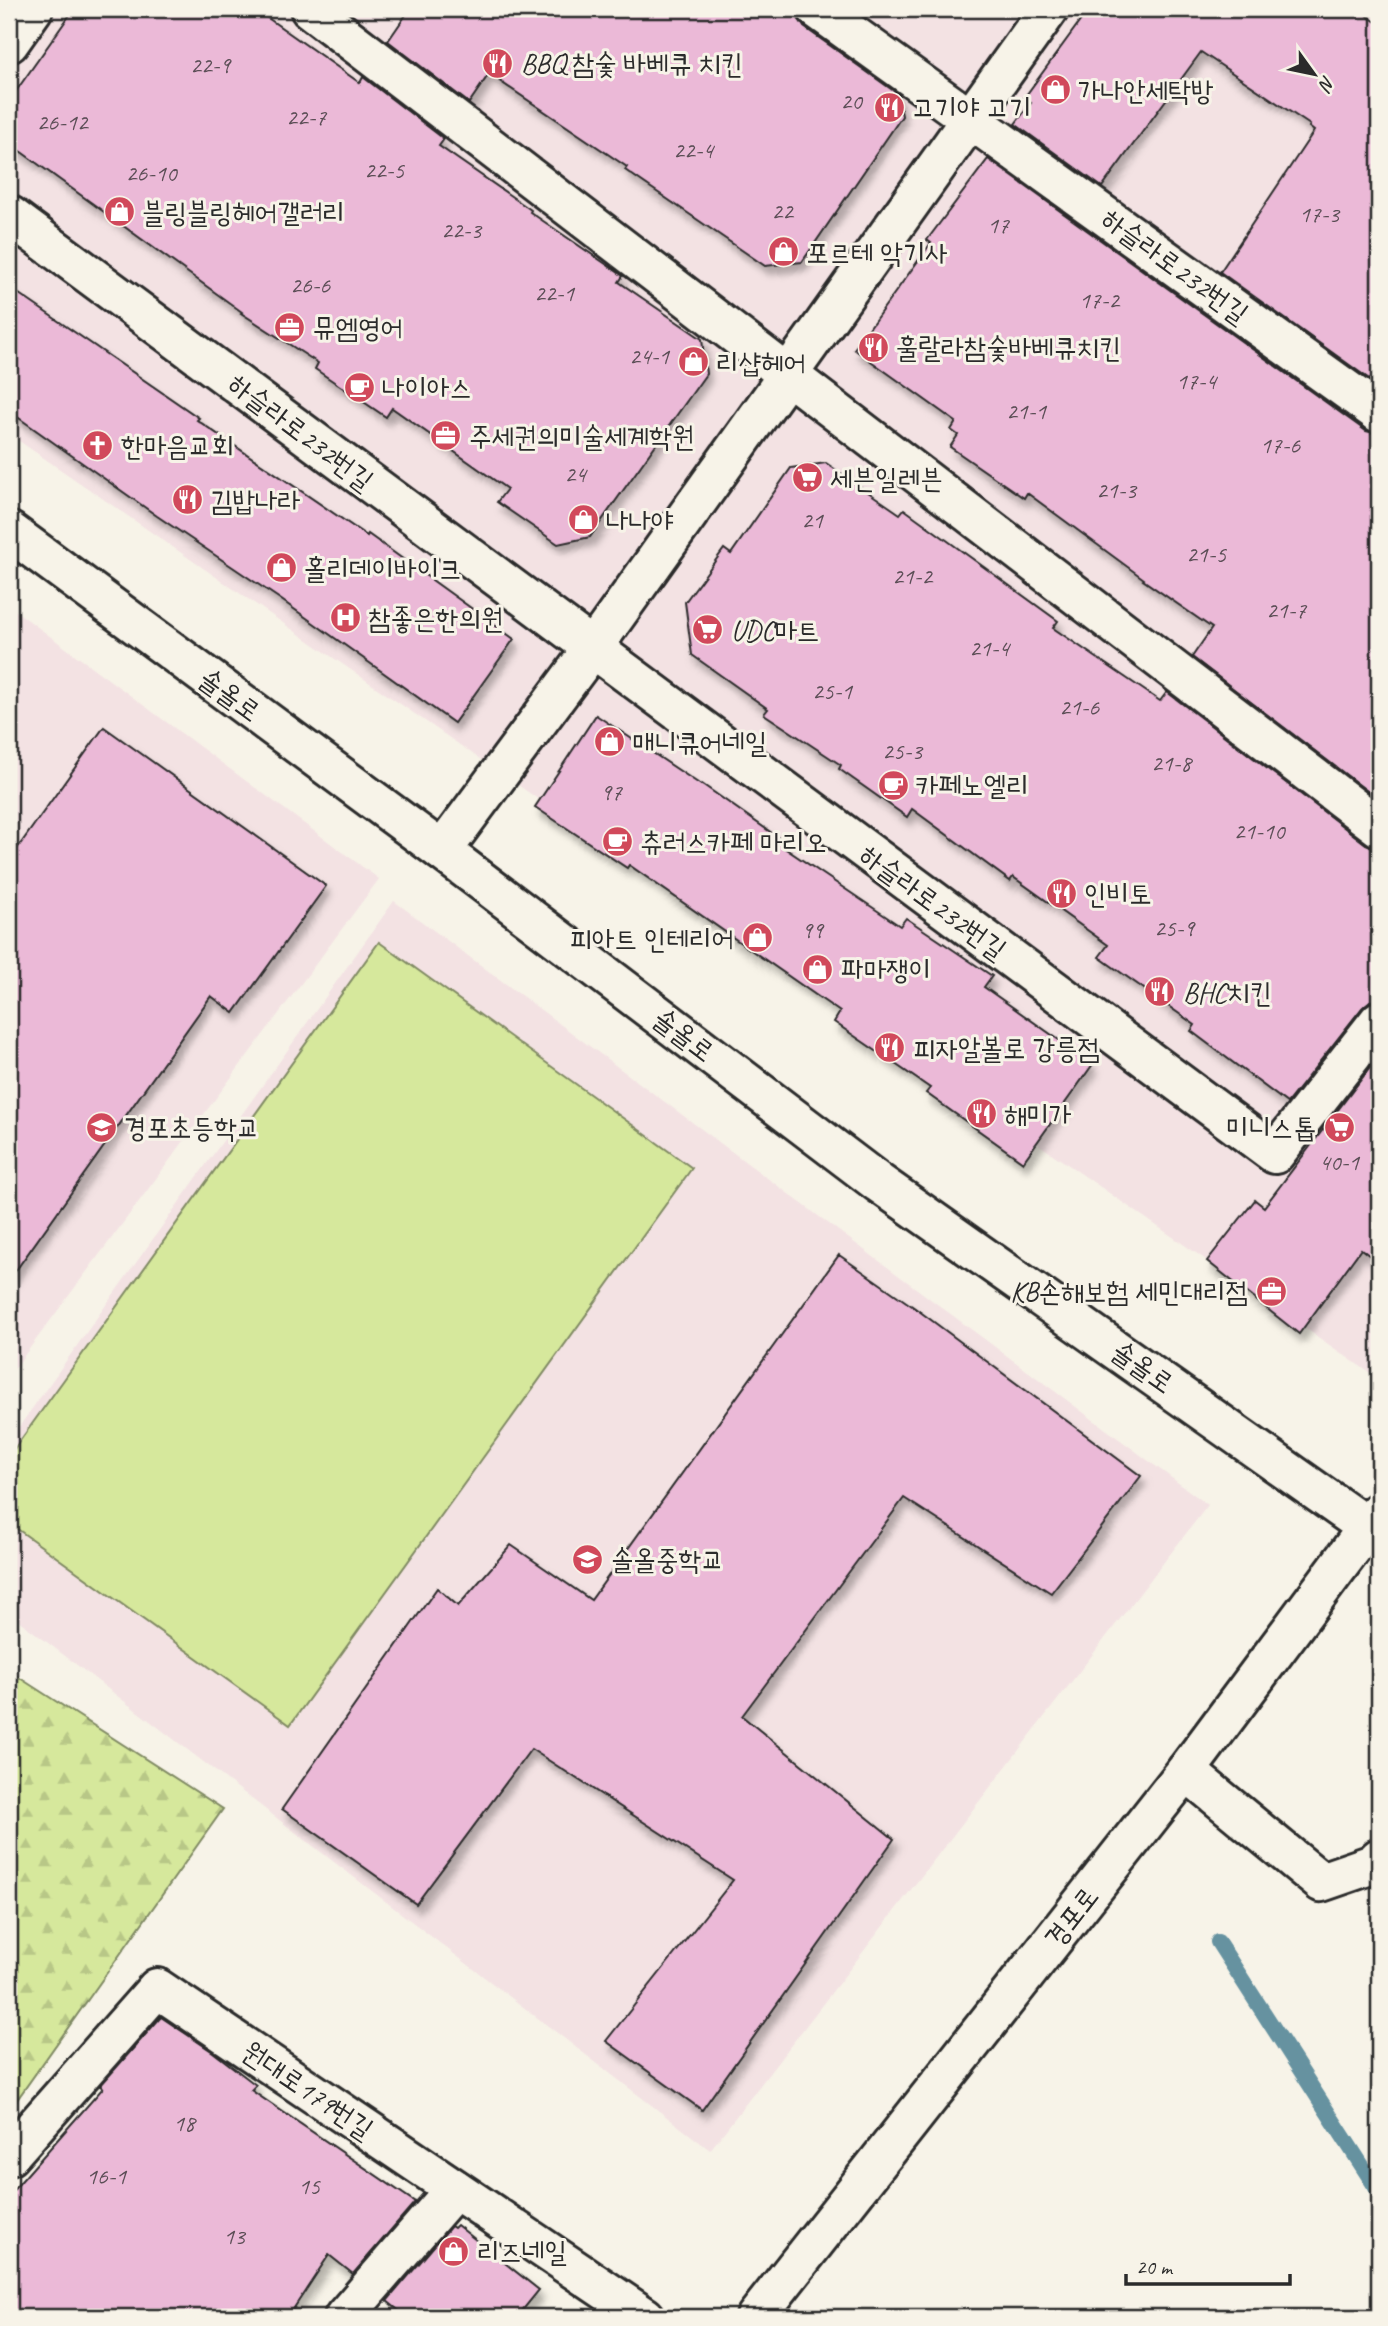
<svg xmlns="http://www.w3.org/2000/svg" width="1388" height="2326" viewBox="0 0 1388 2326" font-family="Caveat,'Poor Story',sans-serif">
<style>
.built{fill:#f3e2e3}
.grass{fill:#d6e89c;stroke:#808a64;stroke-width:2}
.forest{fill:url(#forest-firs);stroke:#808a64;stroke-width:2}
.lines{fill:none;stroke-linecap:round;stroke-linejoin:round}
.stream{stroke:#6692a0;stroke-width:16}
.building{fill:#ebb9d7;stroke:#2b2b2b;stroke-width:2;filter:url(#shadow)}
.minor-casing{stroke:#2b2b2b;stroke-width:44}
.tertiary-casing{stroke:#2b2b2b;stroke-width:44}
.minor{stroke:#f7f3e8;stroke-width:38}
.tertiary{stroke:#f7f3e8;stroke-width:38}
.labels{text-anchor:middle;dominant-baseline:central;stroke-width:6;stroke-linejoin:round;paint-order:stroke}
.number-label{font-size:24px;fill:#5b4e56}
.poi-label{font-size:28px;fill:#2b2b2b;stroke:#f7f3e8;text-anchor:start}
.street-label{font-size:28px;fill:#2b2b2b;stroke:#f7f3e8}
</style>
<defs>
<pattern id="forest-firs" width="22" height="20" patternUnits="userSpaceOnUse" patternTransform="scale(1.75)"><rect width="22" height="20" fill="#d6e89c"/><path d="M5 1l3.5 6h-7zM16 11l3.5 6h-7z" fill="#b8c787"/></pattern>
<filter id="shadow"><feDropShadow dx="4.5" dy="8" stdDeviation="3.5" flood-color="#0004"/></filter>
</defs>
<rect width="100%" height="100%" fill="#f7f3e8"/>
<filter id="ink" filterUnits="userSpaceOnUse"><feTurbulence type="fractalNoise" baseFrequency=".0143" numOctaves="2"/><feDisplacementMap in="SourceGraphic" scale="14" xChannelSelector="R" yChannelSelector="G"/><feConvolveMatrix kernelMatrix="1 2 1 2 8 2 1 2 1" color-interpolation-filters="sRGB"/></filter>
<g filter="url(#ink)">
<!-- built -->
<g class="built">
<path d="M 9,9 L 1379,9 L 1379,1361 L 1370,1373 L 9,434 Z"/>
<path d="M 9,606 L 379,879 L 9,1376 Z"/>
<path d="M 394,901 L 1208,1505 L 710,2150 L 9,1613 L 9,1441 Z"/>
</g>
<!-- grass -->
<path class="grass" d="M 379,942 L 692,1168 L 290,1725 L 9,1523 L 9,1456 Z"/>
<!-- forest -->
<path class="forest" d="M 9,1671 L 223,1809 L 9,2111 Z"/>
<g class="lines">
<!-- stream -->
<path class="stream" d="M 1218,1942 L 1379,2192"/>
</g>
<!-- building -->
<g class="building">
<path d="M 74,9 L 255,9 L 360,83 L 363,77 L 444,139 L 439,146 L 531,210 L 530,212 L 616,271 L 623,276 L 619,282 L 702,339 L 706,374 L 590,537 L 558,544 L 497,502 L 507,489 L 392,408 L 386,417 L 315,369 L 318,363 L 241,313 L 242,312 L 9,143 L 9,101 Z"/>
<path d="M 410,9 L 787,9 L 797,15 L 804,27 L 898,94 L 902,116 L 802,262 L 765,266 L 625,170 L 627,167 L 489,74 L 469,103 L 388,41 Z"/>
<path d="M 1089,9 L 1357,9 L 1379,24 L 1379,386 L 1220,272 L 1314,131 L 1309,127 L 1310,125 L 1201,52 L 1102,187 L 1015,124 L 1031,103 L 1024,98 Z"/>
<path d="M 988,159 L 1366,431 L 1379,434 L 1379,800 L 1192,657 L 1212,628 L 1143,580 L 1144,579 L 1027,493 L 1024,498 L 950,447 L 958,435 L 951,430 L 956,422 L 854,349 L 931,243 L 927,240 Z"/>
<path d="M 9,287 L 199,418 L 197,420 L 367,536 L 368,534 L 514,639 L 454,723 L 280,599 L 157,516 L 9,411 Z"/>
<path d="M 826,463 L 900,514 L 904,509 L 1058,621 L 1053,628 L 1160,701 L 1167,692 L 1366,844 L 1379,848 L 1379,1000 L 1370,1001 L 1362,1008 L 1287,1103 L 1191,1031 L 1195,1025 L 1099,957 L 1108,945 L 1013,877 L 1010,881 L 912,809 L 907,817 L 839,769 L 841,765 L 764,714 L 768,709 L 692,655 L 685,602 L 724,549 L 731,554 L 791,468 Z"/>
<path d="M 596,715 L 701,785 L 702,784 L 786,843 L 783,847 L 900,926 L 906,918 L 992,976 L 984,987 L 1093,1064 L 1023,1162 L 926,1093 L 930,1088 L 834,1022 L 840,1012 L 629,865 L 627,868 L 535,807 Z"/>
<path d="M 104,727 L 326,886 L 234,1013 L 211,996 L 9,1280 L 9,860 Z"/>
<path d="M 1379,1056 L 1379,1263 L 1361,1249 L 1299,1334 L 1207,1261 L 1255,1200 L 1264,1207 Z"/>
<path d="M 839,1255 L 915,1308 L 1141,1476 L 1051,1593 L 904,1498 L 742,1716 L 894,1839 L 702,2110 L 606,2041 L 733,1880 L 531,1749 L 416,1904 L 282,1809 L 437,1588 L 458,1606 L 511,1545 L 591,1600 Z"/>
<path d="M 161,2017 L 213,2052 L 256,2085 L 251,2090 L 415,2202 L 353,2274 L 329,2255 L 288,2317 L 9,2317 L 9,2195 L 103,2088 L 100,2086 Z"/>
<path d="M 457,2225 L 539,2290 L 517,2317 L 407,2317 L 387,2301 L 451,2226 L 454,2228 Z"/>
</g>
<g class="lines">
<defs>
<g id="minor">
<path d="M 310,9 L 1379,827"/>
<path d="M 817,9 L 1379,413"/>
<path d="M 9,43 L 33,9"/>
<path d="M 9,215 L 1275,1154 L 1379,1021"/>
<path d="M 442,851 L 592,649 L 1049,9"/>
<path d="M 1186,1771 L 1321,1882 L 1373,1864 L 1379,1858"/>
<path d="M 9,2156 L 157,1988 L 645,2317"/>
<path d="M 344,2317 L 455,2189"/>
</g>
<g id="tertiary">
<path d="M 9,531 L 442,851 L 879,1183 L 1367,1527"/>
<path d="M 756,2317 L 1186,1771 L 1379,1512"/>
</g>
</defs>
<!-- minor casing -->
<use href="#minor" class="minor-casing"/>
<!-- tertiary casing -->
<use href="#tertiary" class="tertiary-casing"/>
<!-- minor -->
<use href="#minor" class="minor"/>
<!-- tertiary -->
<use href="#tertiary" class="tertiary"/>
</g>
</g>
<!-- icons -->
<defs>
<symbol id="restaurant-disc" viewBox="-11 -11 22 22"><circle r="9.5" fill="#d1495b" stroke="#f7f3e8"/><path d="M-5-6h1v4h1v-4h1v4h1v-4h1v5L-1.5 .5V6h-2V.5L-5-1ZM5-6V6H3V1.5H1.5Q1.5-4 5-6Z" fill="#fff"/></symbol>
<symbol id="shop-disc" viewBox="-11 -11 22 22"><circle r="9.5" fill="#d1495b" stroke="#f7f3e8"/><path d="M-5-2.5h2.3a2.7 3.5 0 0 1 5.4 0H5L5.5 6h-11ZM-1.5-2.5h3a1.5 2.3 0 0 0-3 0Z" fill="#fff"/></symbol>
<symbol id="office-disc" viewBox="-11 -11 22 22"><circle r="9.5" fill="#d1495b" stroke="#f7f3e8"/><path d="M-6-3h4V-5.5h4V-3h4V5H-6ZM-1-4.5V-3h2v-1.5ZM-6 0V1H6V0Z" fill="#fff"/></symbol>
<symbol id="cafe-disc" viewBox="-11 -11 22 22"><circle r="9.5" fill="#d1495b" stroke="#f7f3e8"/><path d="M-5.5-4.5H6V0H3Q3 3.5 0 3.5H-2.5Q-5.5 3.5-5.5 0ZM3-3.2v2h1.7v-2ZM-6 4.5H4V6H-6Z" fill="#fff"/></symbol>
<symbol id="church-disc" viewBox="-11 -11 22 22"><circle r="9.5" fill="#d1495b" stroke="#f7f3e8"/><path d="M-1.2-6h2.4v3.5h3.3v2.4h-3.3V6h-2.4V-.1h-3.3v-2.4h3.3Z" fill="#fff"/></symbol>
<symbol id="supermarket-disc" viewBox="-11 -11 22 22"><circle r="9.5" fill="#d1495b" stroke="#f7f3e8"/><path d="M-6-5.5h2.5l.6 2H6L4.5 2H-2.5L-4.4-4H-6ZM-1.5 3.2a1.3 1.3 0 1 0 .1 0ZM3 3.2a1.3 1.3 0 1 0 .1 0Z" fill="#fff"/></symbol>
<symbol id="hospital-disc" viewBox="-11 -11 22 22"><circle r="9.5" fill="#d1495b" stroke="#f7f3e8"/><path d="M-5-5h3v3.5h4V-5h3V5h-3V1.5h-4V5h-3Z" fill="#fff"/></symbol>
<symbol id="school-disc" viewBox="-11 -11 22 22"><circle r="9.5" fill="#d1495b" stroke="#f7f3e8"/><path d="M0-5L7-2L0 1L-7-2ZM-4 1L0 2.5L4 1V4Q0 6-4 4Z" fill="#fff"/></symbol>
</defs>
<g fill-rule="evenodd">
<use href="#restaurant-disc" x="480" y="46" width="35" height="35"/>
<use href="#shop-disc" x="1038" y="72" width="35" height="35"/>
<use href="#restaurant-disc" x="872" y="90" width="35" height="35"/>
<use href="#shop-disc" x="102" y="194" width="35" height="35"/>
<use href="#shop-disc" x="766" y="234" width="35" height="35"/>
<use href="#office-disc" x="272" y="310" width="35" height="35"/>
<use href="#restaurant-disc" x="856" y="330" width="35" height="35"/>
<use href="#shop-disc" x="676" y="344" width="35" height="35"/>
<use href="#cafe-disc" x="342" y="370" width="35" height="35"/>
<use href="#office-disc" x="428" y="418" width="35" height="35"/>
<use href="#church-disc" x="80" y="428" width="35" height="35"/>
<use href="#supermarket-disc" x="790" y="460" width="35" height="35"/>
<use href="#restaurant-disc" x="170" y="482" width="35" height="35"/>
<use href="#shop-disc" x="566" y="502" width="35" height="35"/>
<use href="#shop-disc" x="264" y="550" width="35" height="35"/>
<use href="#hospital-disc" x="328" y="600" width="35" height="35"/>
<use href="#supermarket-disc" x="690" y="612" width="35" height="35"/>
<use href="#shop-disc" x="592" y="724" width="35" height="35"/>
<use href="#cafe-disc" x="876" y="768" width="35" height="35"/>
<use href="#cafe-disc" x="600" y="824" width="35" height="35"/>
<use href="#restaurant-disc" x="1044" y="876" width="35" height="35"/>
<use href="#shop-disc" x="740" y="920" width="35" height="35"/>
<use href="#shop-disc" x="800" y="952" width="35" height="35"/>
<use href="#restaurant-disc" x="1142" y="974" width="35" height="35"/>
<use href="#restaurant-disc" x="872" y="1030" width="35" height="35"/>
<use href="#restaurant-disc" x="964" y="1096" width="35" height="35"/>
<use href="#school-disc" x="84" y="1110" width="35" height="35"/>
<use href="#supermarket-disc" x="1322" y="1110" width="35" height="35"/>
<use href="#office-disc" x="1254" y="1274" width="35" height="35"/>
<use href="#school-disc" x="570" y="1542" width="35" height="35"/>
<use href="#shop-disc" x="436" y="2234" width="35" height="35"/>
</g>
<g class="labels">
<!-- number labels -->
<g class="number-label">
<text x="210" y="65">22-9</text>
<text x="851" y="101">20</text>
<text x="306" y="117">22-7</text>
<text x="62" y="122">26-12</text>
<text x="693" y="150">22-4</text>
<text x="384" y="170">22-5</text>
<text x="151" y="173">26-10</text>
<text x="782" y="211">22</text>
<text x="1319" y="214">17-3</text>
<text x="998" y="225">17</text>
<text x="461" y="230">22-3</text>
<text x="310" y="285">26-6</text>
<text x="554" y="293">22-1</text>
<text x="1099" y="300">17-2</text>
<text x="649" y="356">24-1</text>
<text x="1196" y="381">17-4</text>
<text x="1026" y="411">21-1</text>
<text x="1280" y="445">17-6</text>
<text x="575" y="474">24</text>
<text x="1116" y="490">21-3</text>
<text x="812" y="520">21</text>
<text x="1206" y="554">21-5</text>
<text x="912" y="576">21-2</text>
<text x="1286" y="610">21-7</text>
<text x="989" y="648">21-4</text>
<text x="832" y="691">25-1</text>
<text x="1079" y="707">21-6</text>
<text x="902" y="751">25-3</text>
<text x="1171" y="763">21-8</text>
<text x="611" y="792">97</text>
<text x="1259" y="831">21-10</text>
<text x="1174" y="928">25-9</text>
<text x="812" y="930">99</text>
<text x="1339" y="1162">40-1</text>
<text x="184" y="2123">18</text>
<text x="106" y="2176">16-1</text>
<text x="309" y="2186">15</text>
<text x="234" y="2236">13</text>
</g>
<!-- poi labels -->
<g class="poi-label">
<text x="521" y="63">BBQ 참숯 바베큐 치킨</text>
<text x="1078" y="90">가나안세탁방</text>
<text x="912" y="107">고기야 고기</text>
<text x="142" y="212">블링블링헤어갤러리</text>
<text x="806" y="252">포르테 악기사</text>
<text x="313" y="327">뮤엠영어</text>
<text x="896" y="347">훌랄라참숯바베큐치킨</text>
<text x="716" y="362">리샵헤어</text>
<text x="382" y="387">나이아스</text>
<text x="469" y="436">주세권의미술세계학원</text>
<text x="121" y="445">한마음교회</text>
<text x="830" y="478">세븐일레븐</text>
<text x="210" y="500">김밥나라</text>
<text x="606" y="520">나나야</text>
<text x="304" y="568">홀리데이바이크</text>
<text x="368" y="618">참좋은한의원</text>
<text x="731" y="630">UDC마트</text>
<text x="632" y="742">매니큐어네일</text>
<text x="916" y="785">카페노엘리</text>
<text x="640" y="842">츄러스카페 마리오</text>
<text x="1084" y="893">인비토</text>
<text x="734" y="938" text-anchor="end">피아트 인테리어</text>
<text x="841" y="969">파마쟁이</text>
<text x="1183" y="992">BHC치킨</text>
<text x="913" y="1048">피자알볼로 강릉점</text>
<text x="1004" y="1114">해미가</text>
<text x="124" y="1127">경포초등학교</text>
<text x="1316" y="1127" text-anchor="end">미니스톱</text>
<text x="1248" y="1291" text-anchor="end">KB손해보험 세민대리점</text>
<text x="611" y="1559">솔올중학교</text>
<text x="477" y="2251">리즈네일</text>
</g>
<!-- street labels -->
<g class="street-label">
<text transform="translate(1175 266) rotate(36)">하슬라로232번길</text>
<text transform="translate(301 432) rotate(37)">하슬라로232번길</text>
<text transform="translate(230 695) rotate(36)">솔올로</text>
<text transform="translate(933 902) rotate(36)">하슬라로232번길</text>
<text transform="translate(684 1035) rotate(37)">솔올로</text>
<text transform="translate(1143 1367) rotate(35)">솔올로</text>
<text transform="translate(1071 1917) rotate(-52)">경포로</text>
<text transform="translate(308 2090) rotate(34)">원대로179번길</text>
</g>
</g>
<!-- margin -->
<rect width="1388" height="2326" fill="none" stroke="#f7f3e8" stroke-width="35"/>
<rect x="18" y="18" width="1353" height="2291" fill="none" stroke="#2b2b2b" stroke-width="2.5" filter="url(#ink)"/>
<!-- north arrow -->
<g transform="translate(1314 74) rotate(123)" stroke="#f7f3e8" stroke-width="5" paint-order="stroke">
<path d="M0-5L12 26L0 18L-12 26Z" fill="#2b2b2b"/>
<text y="-10" font-size="19" font-weight="bold" text-anchor="middle" fill="#2b2b2b">N</text>
</g>
<!-- scale -->
<path d="M1126 2274v10h164v-10" fill="none" stroke="#2b2b2b" stroke-width="3.5"/>
<text x="1136" y="2274" font-size="21" fill="#2b2b2b" stroke="#f7f3e8" stroke-width="5" paint-order="stroke">20 m</text>
</svg>
